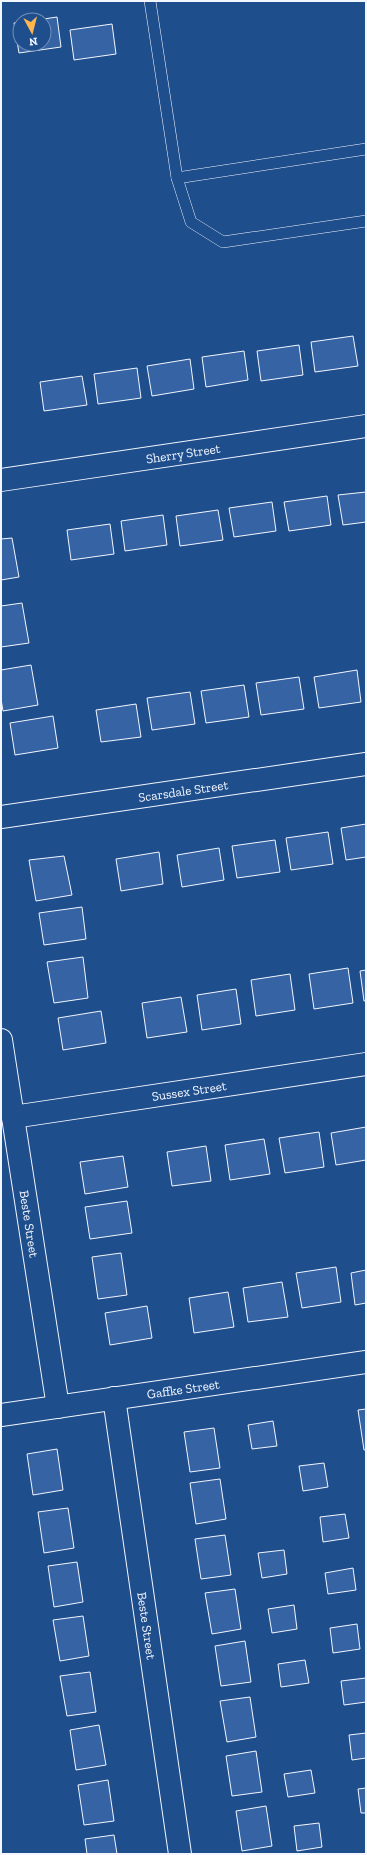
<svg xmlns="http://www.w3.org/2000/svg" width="367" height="1855" viewBox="0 0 367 1855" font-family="'Zilla Slab',serif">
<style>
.building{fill:#3563a3;stroke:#f2f6ff}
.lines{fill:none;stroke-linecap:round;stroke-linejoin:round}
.lane-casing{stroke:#f2f6ff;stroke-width:12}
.street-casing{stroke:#f2f6ff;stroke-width:24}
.lane{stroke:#1f4e8c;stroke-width:11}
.street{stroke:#1f4e8c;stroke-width:22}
.labels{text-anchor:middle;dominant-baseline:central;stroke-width:3;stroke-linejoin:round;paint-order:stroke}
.street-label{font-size:13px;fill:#f2f6ff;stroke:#1f4e8c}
</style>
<rect width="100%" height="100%" fill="#1f4e8c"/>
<!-- building -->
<g class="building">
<path d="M 57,17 L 61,47 L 19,53 L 14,23 L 20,22 L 20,44 L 44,44 L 44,20 L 37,20 Z"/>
<path d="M 112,24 L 116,54 L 74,60 L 70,30 Z"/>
<path d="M 353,336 L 358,366 L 315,372 L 311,342 Z"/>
<path d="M 299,345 L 303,375 L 261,381 L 257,351 Z"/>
<path d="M 244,351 L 248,380 L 206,387 L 202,357 Z"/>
<path d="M 190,359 L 194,389 L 152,396 L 147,366 Z"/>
<path d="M 137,368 L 141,398 L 98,404 L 94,374 Z"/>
<path d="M 82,376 L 87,405 L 44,411 L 40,382 Z"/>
<path d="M 366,492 L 366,522 L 343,525 L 338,495 Z"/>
<path d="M 327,496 L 331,525 L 289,531 L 284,502 Z"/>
<path d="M 272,502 L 276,531 L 234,537 L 229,508 Z"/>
<path d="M 218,510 L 223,540 L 180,546 L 176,516 Z"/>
<path d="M 163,515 L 167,545 L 125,551 L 121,521 Z"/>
<path d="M 110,524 L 114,554 L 71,560 L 67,530 Z"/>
<path d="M 12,538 L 19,577 L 1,580 L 1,539 Z"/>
<path d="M 22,603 L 29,643 L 1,647 L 1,606 Z"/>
<path d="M 31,665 L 38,705 L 3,711 L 1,699 L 1,670 Z"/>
<path d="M 357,670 L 361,702 L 319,708 L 314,677 Z"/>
<path d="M 299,677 L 304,709 L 261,715 L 256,683 Z"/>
<path d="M 244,685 L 249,717 L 206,723 L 201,691 Z"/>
<path d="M 190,692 L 195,724 L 152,730 L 147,698 Z"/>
<path d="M 136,704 L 141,737 L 101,742 L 96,710 Z"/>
<path d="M 53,716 L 58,748 L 15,755 L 10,723 Z"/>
<path d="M 366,824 L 366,857 L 346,860 L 341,828 Z"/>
<path d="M 328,832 L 333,864 L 291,870 L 286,838 Z"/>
<path d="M 275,840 L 280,872 L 237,878 L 232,846 Z"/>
<path d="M 219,848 L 224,880 L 182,887 L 177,855 Z"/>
<path d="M 159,852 L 163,884 L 121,891 L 116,859 Z"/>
<path d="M 64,856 L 72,895 L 36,901 L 29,860 Z"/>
<path d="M 82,907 L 86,939 L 44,945 L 39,913 Z"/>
<path d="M 83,957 L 88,998 L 54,1003 L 47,962 Z"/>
<path d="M 348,968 L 353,1003 L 314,1009 L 309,974 Z"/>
<path d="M 366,970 L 366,1001 L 364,1001 L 360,971 Z"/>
<path d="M 290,974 L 295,1010 L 256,1016 L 251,980 Z"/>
<path d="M 236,989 L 241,1024 L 202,1030 L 197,995 Z"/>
<path d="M 181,997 L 187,1032 L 147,1038 L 142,1003 Z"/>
<path d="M 101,1011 L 106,1043 L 63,1050 L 58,1018 Z"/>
<path d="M 366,1127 L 366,1160 L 336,1165 L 331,1133 Z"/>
<path d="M 319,1132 L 324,1167 L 285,1173 L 279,1138 Z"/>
<path d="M 264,1139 L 270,1174 L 230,1180 L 225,1145 Z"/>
<path d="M 206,1146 L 211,1181 L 172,1186 L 167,1152 Z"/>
<path d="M 123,1156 L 128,1187 L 85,1194 L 80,1162 Z"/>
<path d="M 127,1201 L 132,1233 L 90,1239 L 85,1207 Z"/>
<path d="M 121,1253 L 127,1295 L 98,1299 L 92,1257 Z"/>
<path d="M 336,1267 L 341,1302 L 302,1308 L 296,1273 Z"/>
<path d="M 366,1270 L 366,1303 L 355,1305 L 351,1273 Z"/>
<path d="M 282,1282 L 288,1317 L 248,1322 L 243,1288 Z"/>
<path d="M 228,1292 L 234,1327 L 194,1333 L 189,1298 Z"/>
<path d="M 147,1306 L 152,1338 L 110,1345 L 105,1313 Z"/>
<path d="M 366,1409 L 366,1450 L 364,1450 L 358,1410 Z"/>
<path d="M 273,1421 L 277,1446 L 252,1449 L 248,1425 Z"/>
<path d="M 214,1428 L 220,1468 L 190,1472 L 184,1432 Z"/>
<path d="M 57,1449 L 63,1490 L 33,1495 L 27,1454 Z"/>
<path d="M 324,1463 L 328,1487 L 303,1491 L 299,1466 Z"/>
<path d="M 220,1479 L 226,1519 L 196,1524 L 190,1483 Z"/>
<path d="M 68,1508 L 74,1548 L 44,1553 L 38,1512 Z"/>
<path d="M 345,1514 L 349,1538 L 323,1542 L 320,1517 Z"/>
<path d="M 225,1535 L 231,1575 L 201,1579 L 195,1539 Z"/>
<path d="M 284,1550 L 287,1574 L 262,1578 L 258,1553 Z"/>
<path d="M 77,1562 L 83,1602 L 54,1607 L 48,1566 Z"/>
<path d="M 353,1568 L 356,1590 L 328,1594 L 325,1573 Z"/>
<path d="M 235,1589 L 241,1629 L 212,1634 L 205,1593 Z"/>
<path d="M 294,1605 L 297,1629 L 272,1633 L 268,1609 Z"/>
<path d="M 83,1616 L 89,1656 L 60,1661 L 53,1620 Z"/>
<path d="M 357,1624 L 360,1649 L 333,1653 L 330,1628 Z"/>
<path d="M 245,1641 L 251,1682 L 221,1686 L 215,1646 Z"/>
<path d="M 305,1660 L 309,1683 L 281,1687 L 278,1664 Z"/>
<path d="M 90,1672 L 96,1712 L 67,1716 L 60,1676 Z"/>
<path d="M 366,1678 L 366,1702 L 344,1705 L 341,1681 Z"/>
<path d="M 250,1697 L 256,1737 L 227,1742 L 220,1701 Z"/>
<path d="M 99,1725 L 106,1765 L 76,1770 L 70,1730 Z"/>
<path d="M 366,1733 L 366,1758 L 352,1760 L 349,1735 Z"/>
<path d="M 256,1751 L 262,1792 L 232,1796 L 226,1756 Z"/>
<path d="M 311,1770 L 315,1793 L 288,1797 L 284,1774 Z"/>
<path d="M 108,1780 L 114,1821 L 84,1825 L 78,1785 Z"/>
<path d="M 366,1788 L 366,1813 L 361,1813 L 358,1789 Z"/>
<path d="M 266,1806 L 272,1846 L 242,1851 L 236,1811 Z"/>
<path d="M 319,1823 L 322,1847 L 297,1851 L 294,1826 Z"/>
<path d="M 114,1835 L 117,1854 L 87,1854 L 85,1839 Z"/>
</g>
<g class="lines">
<defs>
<g id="lane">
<path d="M 150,1 L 177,178 L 366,149"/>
<path d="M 177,178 L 191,222 L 223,242 L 366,221"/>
</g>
<g id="street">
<path id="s1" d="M 1,480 L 366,426"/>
<path id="s2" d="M 1,817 L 366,764"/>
<path id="s3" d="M 1,1040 L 58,1407"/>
<path id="s4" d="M 13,1117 L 366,1064"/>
<path id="s5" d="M 114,1398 L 180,1854"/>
<path id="s6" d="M 1,1415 L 366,1362"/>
</g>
</defs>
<!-- lane casing -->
<use href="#lane" class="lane-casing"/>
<!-- street casing -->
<use href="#street" class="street-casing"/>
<!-- lane -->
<use href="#lane" class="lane"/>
<!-- street -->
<use href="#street" class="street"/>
</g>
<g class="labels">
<!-- street labels -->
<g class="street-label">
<text stroke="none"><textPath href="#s1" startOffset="184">Sherry Street</textPath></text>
<text stroke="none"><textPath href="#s2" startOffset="184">Scarsdale Street</textPath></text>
<text stroke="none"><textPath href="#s4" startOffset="178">Sussex Street</textPath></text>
<text stroke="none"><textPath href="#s3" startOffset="186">Beste Street</textPath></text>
<text stroke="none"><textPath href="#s6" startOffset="184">Gaffke Street</textPath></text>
<text stroke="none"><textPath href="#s5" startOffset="230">Beste Street</textPath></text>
</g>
</g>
<!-- border -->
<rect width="367" height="1855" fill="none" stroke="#f2f6ff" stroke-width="4"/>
<!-- north arrow -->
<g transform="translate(32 32) rotate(173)"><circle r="19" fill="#1f4e8c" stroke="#7391ba"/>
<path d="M0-3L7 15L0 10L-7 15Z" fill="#ffb74d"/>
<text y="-6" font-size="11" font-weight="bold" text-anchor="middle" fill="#f2f6ff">N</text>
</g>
</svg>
